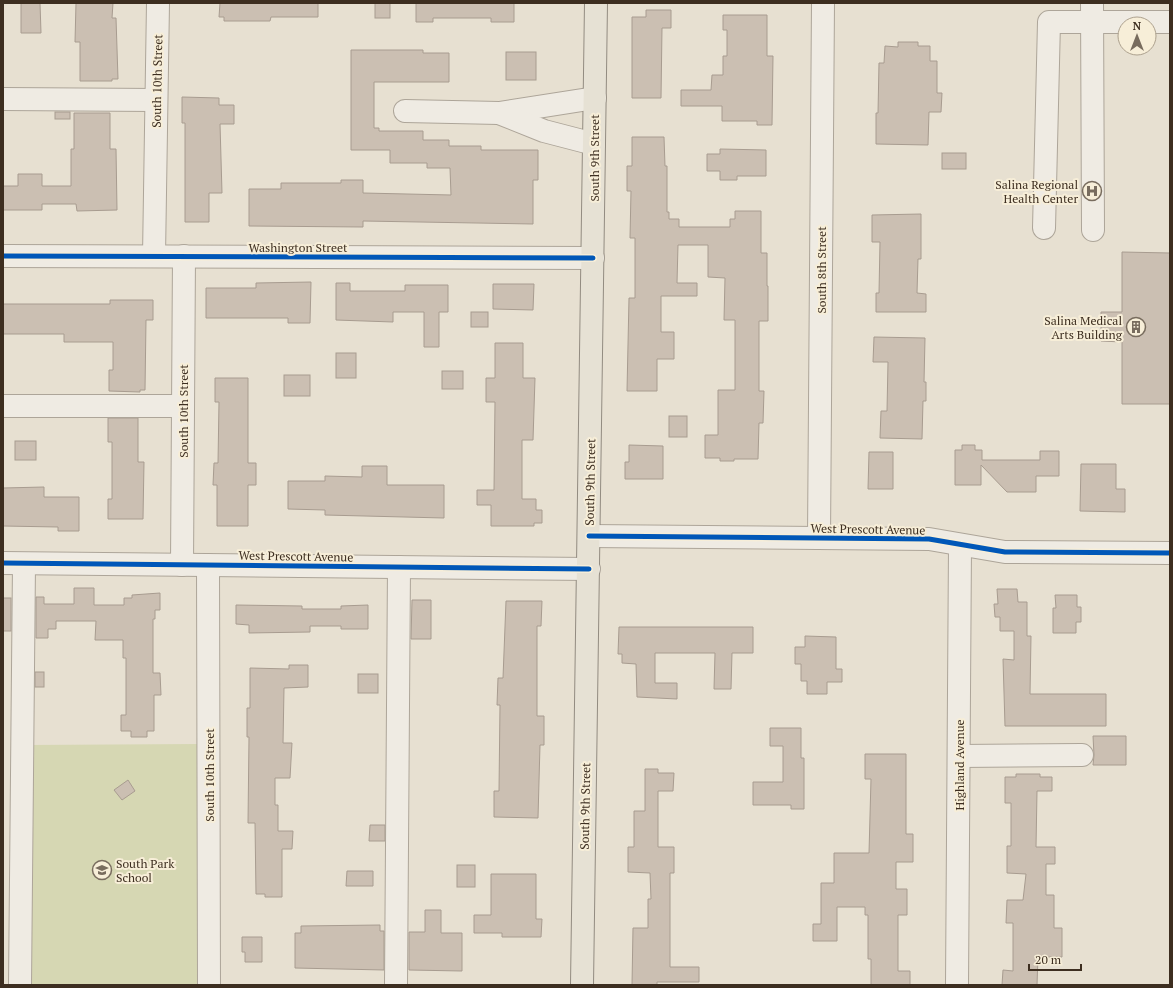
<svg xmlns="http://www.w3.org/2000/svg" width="1173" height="988" viewBox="0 0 1173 988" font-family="'PT Serif',serif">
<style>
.green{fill:#d6d7b3}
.building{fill:#cbbfb2;stroke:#a89c90}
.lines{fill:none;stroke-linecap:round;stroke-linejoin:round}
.minor-casing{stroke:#ada599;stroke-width:24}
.major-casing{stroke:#928b80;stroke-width:24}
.minor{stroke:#efebe3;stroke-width:22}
.major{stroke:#e6e1d4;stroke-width:22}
.cycleway-casing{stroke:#f7eed8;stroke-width:8}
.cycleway{stroke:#0057b8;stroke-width:5}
.labels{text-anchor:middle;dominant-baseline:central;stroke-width:4;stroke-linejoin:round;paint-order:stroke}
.street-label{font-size:12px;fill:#3d2e20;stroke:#f7eed8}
.poi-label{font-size:12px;fill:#3d2e20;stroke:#f7eed8;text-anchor:end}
</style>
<rect width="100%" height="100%" fill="#e7e0d1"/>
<!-- green -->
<path class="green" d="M 198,744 L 199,985 L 24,985 L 26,745 Z"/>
<!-- building -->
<g class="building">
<path d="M 21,3 L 40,3 L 41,33 L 21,33 Z"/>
<path d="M 76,3 L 113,3 L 112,18 L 116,18 L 118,79 L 112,79 L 112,81 L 80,81 L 80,42 L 75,42 Z"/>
<path d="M 220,3 L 318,3 L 318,17 L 271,17 L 270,21 L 224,21 L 224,17 L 219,17 Z"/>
<rect x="375" y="3" width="15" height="15"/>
<path d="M 416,3 L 514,3 L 514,22 L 491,22 L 491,18 L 433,18 L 433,22 L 416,22 Z"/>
<path d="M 646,10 L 671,10 L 671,28 L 662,28 L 661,98 L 632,98 L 632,17 L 646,17 Z"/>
<path d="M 723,15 L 767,15 L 767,56 L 773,56 L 772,125 L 757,125 L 757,121 L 722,121 L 722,106 L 681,106 L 681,90 L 711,90 L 712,75 L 723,75 L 723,56 L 727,56 L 727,30 L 723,30 Z"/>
<path d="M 898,42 L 918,42 L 918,46 L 930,46 L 930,61 L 937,61 L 937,93 L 942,93 L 941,112 L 929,112 L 928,145 L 876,144 L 876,113 L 878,113 L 879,63 L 884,63 L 885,46 L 898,47 Z"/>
<path d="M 351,50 L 423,50 L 423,53 L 449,53 L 449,82 L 374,82 L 374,128 L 379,128 L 379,131 L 423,131 L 423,140 L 449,140 L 449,146 L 481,146 L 481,150 L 538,150 L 538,180 L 533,180 L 533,224 L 363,221 L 363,227 L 249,226 L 249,189 L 281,189 L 281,183 L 341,183 L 341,180 L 363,180 L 363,193 L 451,195 L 450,168 L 427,168 L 427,163 L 390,163 L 390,150 L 351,150 Z"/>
<rect x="506" y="52" width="30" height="28"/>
<path d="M 182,97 L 219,98 L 219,105 L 234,105 L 234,124 L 220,124 L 222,193 L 209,193 L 209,222 L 185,222 L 185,123 L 182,123 Z"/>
<rect x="55" y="112" width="15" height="7"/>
<path d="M 74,113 L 110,113 L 110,149 L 116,149 L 117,210 L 77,211 L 76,204 L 42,204 L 42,210 L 3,210 L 3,186 L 18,186 L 18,174 L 42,174 L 42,186 L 71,186 L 71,149 L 74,149 Z"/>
<path d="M 632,137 L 664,137 L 665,166 L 667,166 L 667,212 L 669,212 L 669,219 L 679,219 L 679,227 L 730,227 L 730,219 L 735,219 L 735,211 L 761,211 L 761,253 L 767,253 L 767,286 L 768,286 L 768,321 L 759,321 L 759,391 L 764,391 L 763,423 L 759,423 L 758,459 L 734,459 L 734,461 L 720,461 L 720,458 L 705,458 L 705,435 L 718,435 L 718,390 L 735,390 L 735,320 L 724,320 L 725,278 L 708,277 L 708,245 L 678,245 L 677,283 L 697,283 L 697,296 L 661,296 L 661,332 L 674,332 L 674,359 L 657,359 L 657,391 L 627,391 L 629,298 L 635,298 L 635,238 L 630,238 L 631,191 L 627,191 L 627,166 L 632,166 Z"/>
<path d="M 720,149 L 766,150 L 766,176 L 737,176 L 737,180 L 720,180 L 720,171 L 707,171 L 707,154 L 720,154 Z"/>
<rect x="942" y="153" width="24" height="16"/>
<path d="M 921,214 L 921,259 L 918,259 L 917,293 L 926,294 L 926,312 L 876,312 L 876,293 L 879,293 L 880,242 L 872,242 L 872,215 Z"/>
<path d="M 1122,252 L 1170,253 L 1170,404 L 1122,404 L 1122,342 L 1101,341 L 1101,312 L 1122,312 Z"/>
<path d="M 311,282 L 310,323 L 288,323 L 288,318 L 206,318 L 206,288 L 256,288 L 256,283 Z"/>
<path d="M 336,283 L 350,283 L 350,291 L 405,291 L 405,285 L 448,285 L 448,312 L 439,312 L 439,347 L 424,347 L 424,312 L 393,312 L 393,322 L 336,320 Z"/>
<path d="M 493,284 L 534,284 L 533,310 L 493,309 Z"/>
<path d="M 110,300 L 153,300 L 153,320 L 146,320 L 145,390 L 140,390 L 140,392 L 109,391 L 109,370 L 113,370 L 113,342 L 64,342 L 64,334 L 3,334 L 3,304 L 110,304 Z"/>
<rect x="471" y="312" width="17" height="15"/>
<path d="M 874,337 L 925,338 L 924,382 L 926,382 L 926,401 L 923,401 L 922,439 L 880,438 L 881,411 L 887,411 L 888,362 L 873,362 Z"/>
<path d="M 495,343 L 523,343 L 523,378 L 535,378 L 533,440 L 522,440 L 522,499 L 536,499 L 536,510 L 542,510 L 542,523 L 534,523 L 534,526 L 491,526 L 491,505 L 477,505 L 477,490 L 494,490 L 495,402 L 486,402 L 486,378 L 495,378 Z"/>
<rect x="336" y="353" width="20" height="25"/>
<rect x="442" y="371" width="21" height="18"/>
<rect x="284" y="375" width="26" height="21"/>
<path d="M 215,378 L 248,378 L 248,463 L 256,463 L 256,485 L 248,485 L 248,526 L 217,526 L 217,485 L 213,485 L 214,463 L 218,463 L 219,402 L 215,402 Z"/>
<rect x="669" y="416" width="18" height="21"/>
<path d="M 108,418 L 138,418 L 138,462 L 144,462 L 143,519 L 108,519 L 108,499 L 112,499 L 112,442 L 108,442 Z"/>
<rect x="15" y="441" width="21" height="19"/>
<path d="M 629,445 L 663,446 L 663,479 L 625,479 L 625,462 L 629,462 Z"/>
<path d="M 962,445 L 975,445 L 975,450 L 982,450 L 982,460 L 1040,460 L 1040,451 L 1059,451 L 1059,476 L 1036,476 L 1036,492 L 1007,492 L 981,465 L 981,485 L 955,485 L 955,450 L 962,450 Z"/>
<path d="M 869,452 L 893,452 L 893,489 L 868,489 Z"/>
<path d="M 1081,464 L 1116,464 L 1116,489 L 1125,489 L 1125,512 L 1080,511 Z"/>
<path d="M 362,466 L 387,466 L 387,485 L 444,485 L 444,518 L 325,515 L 325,510 L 288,509 L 288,481 L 325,481 L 325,476 L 362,477 Z"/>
<path d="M 44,487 L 44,497 L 79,497 L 79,531 L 58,531 L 58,527 L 3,526 L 3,488 Z"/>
<path d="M 74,588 L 94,588 L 94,605 L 124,605 L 124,598 L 132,598 L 132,595 L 160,593 L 160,610 L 155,610 L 155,619 L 153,619 L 153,673 L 160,673 L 161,695 L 154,695 L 154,731 L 147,731 L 147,737 L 131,737 L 131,731 L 121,731 L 121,715 L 126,715 L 126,658 L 123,658 L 123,640 L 95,640 L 96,621 L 56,621 L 56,629 L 48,629 L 48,638 L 36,638 L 36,597 L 44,597 L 44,604 L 74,604 Z"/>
<path d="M 997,589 L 1017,589 L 1018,602 L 1027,602 L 1027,636 L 1031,636 L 1030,694 L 1106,694 L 1106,726 L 1005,726 L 1003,659 L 1014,660 L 1014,631 L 1000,631 L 1000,617 L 995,617 L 994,604 L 998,604 Z"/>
<path d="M 1055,595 L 1077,595 L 1077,607 L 1081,607 L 1081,622 L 1076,622 L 1076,633 L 1053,633 L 1053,608 L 1056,608 Z"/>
<rect x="3" y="598" width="8" height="33"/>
<path d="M 412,600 L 431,600 L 431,639 L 411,639 Z"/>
<path d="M 506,601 L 542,601 L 541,626 L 537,626 L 537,716 L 544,716 L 544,745 L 540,745 L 538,818 L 494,817 L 494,791 L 499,791 L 500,705 L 497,705 L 498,678 L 503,678 Z"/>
<path d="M 236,605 L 302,606 L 302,609 L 341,609 L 341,606 L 368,605 L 368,629 L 341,629 L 341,626 L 310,626 L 310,632 L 249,633 L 249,625 L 236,624 Z"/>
<path d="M 619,627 L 753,627 L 753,653 L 732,653 L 731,689 L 714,689 L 715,653 L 655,653 L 655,683 L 677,683 L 677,699 L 637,697 L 636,664 L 622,663 L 622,654 L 618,654 Z"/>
<path d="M 805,636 L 836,637 L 836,669 L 842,669 L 842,682 L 827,682 L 827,694 L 807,694 L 807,681 L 801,681 L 801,664 L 795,664 L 795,647 L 805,647 Z"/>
<path d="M 289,665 L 308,665 L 308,687 L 284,688 L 283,743 L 292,743 L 290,778 L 275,778 L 275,805 L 278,805 L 278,831 L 293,831 L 292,849 L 282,849 L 282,897 L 265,897 L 265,894 L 256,894 L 255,823 L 248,823 L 249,737 L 247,737 L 247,708 L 250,708 L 250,668 L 289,669 Z"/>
<rect x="35" y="672" width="9" height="15"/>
<rect x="358" y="674" width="20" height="19"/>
<path d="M 770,728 L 801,728 L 801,758 L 804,758 L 804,809 L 791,809 L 791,805 L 753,805 L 753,782 L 783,782 L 783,746 L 770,746 Z"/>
<path d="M 1093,736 L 1126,736 L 1126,765 L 1093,765 L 1094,755 Z"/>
<path d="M 865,754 L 906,754 L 906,834 L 913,834 L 913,862 L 896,862 L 896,889 L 907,889 L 907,915 L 898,915 L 898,971 L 910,971 L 910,985 L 871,985 L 871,959 L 868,959 L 868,915 L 865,915 L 865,907 L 837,907 L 837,941 L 813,941 L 813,924 L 821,924 L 821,883 L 834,883 L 834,853 L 869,853 L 871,779 L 865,779 Z"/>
<path d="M 645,769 L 658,769 L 658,773 L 674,773 L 673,791 L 658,791 L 658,847 L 674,847 L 674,873 L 670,873 L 670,967 L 699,967 L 699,982 L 657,982 L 657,985 L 632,985 L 633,928 L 648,928 L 648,899 L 651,899 L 650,873 L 628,872 L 628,847 L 634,847 L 634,811 L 645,811 Z"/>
<path d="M 1016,774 L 1040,774 L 1040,777 L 1052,777 L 1052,791 L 1037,791 L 1036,847 L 1055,847 L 1055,864 L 1046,864 L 1046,895 L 1054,895 L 1054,928 L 1062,928 L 1062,957 L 1038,957 L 1037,985 L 1002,985 L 1003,970 L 1013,971 L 1013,923 L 1006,923 L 1007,900 L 1023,900 L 1026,874 L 1007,873 L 1007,846 L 1011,846 L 1011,803 L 1005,803 L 1005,777 L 1016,777 Z"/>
<path d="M 128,780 L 135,791 L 122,800 L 114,790 Z"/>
<path d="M 370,825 L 385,825 L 385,841 L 369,841 Z"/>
<rect x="457" y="865" width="18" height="22"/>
<path d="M 347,871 L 373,871 L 373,886 L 346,886 Z"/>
<path d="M 491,874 L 536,874 L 536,919 L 542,919 L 541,937 L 502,937 L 502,933 L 474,933 L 474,915 L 491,915 Z"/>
<path d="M 425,910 L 441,910 L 441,933 L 462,933 L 462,971 L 409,970 L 409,932 L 425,932 Z"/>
<path d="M 380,925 L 380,931 L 384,931 L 384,970 L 295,968 L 295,933 L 301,933 L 301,926 Z"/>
<path d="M 242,937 L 262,937 L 262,962 L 245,962 L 245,952 L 242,952 Z"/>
</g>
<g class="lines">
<defs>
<g id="minor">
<path d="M 1092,3 L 1093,230"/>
<path d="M 3,99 L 156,100"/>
<path d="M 405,111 L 499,113 L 595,98"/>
<path d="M 499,113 L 544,131 L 594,144"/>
<path d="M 1044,228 L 1049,22 L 1170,22"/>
<path d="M 3,256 L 593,258"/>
<path d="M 154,256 L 158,3"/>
<path d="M 3,406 L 183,406"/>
<path d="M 589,536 L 929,539 L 1005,552 L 1170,553"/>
<path d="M 819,538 L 823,3"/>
<path d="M 3,563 L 589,569"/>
<path d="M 182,565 L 184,256"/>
<path d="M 208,565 L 209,985"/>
<path d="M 959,756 L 1082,755"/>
<path d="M 20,985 L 24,564"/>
<path d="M 396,985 L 399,567"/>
<path d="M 957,985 L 960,546"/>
</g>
<path id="major" d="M 582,985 L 596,3"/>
</defs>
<!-- minor casing -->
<use href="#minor" class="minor-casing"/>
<!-- major casing -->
<use href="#major" class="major-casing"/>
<!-- minor -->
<use href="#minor" class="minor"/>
<!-- major -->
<use href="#major" class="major"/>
<defs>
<g id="cycleway">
<path d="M 3,256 L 593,258"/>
<path d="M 589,536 L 929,539 L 1005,552 L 1170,553"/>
<path d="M 3,563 L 589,569"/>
</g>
</defs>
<!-- cycleway casing -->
<use href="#cycleway" class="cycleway-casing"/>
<!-- cycleway -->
<use href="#cycleway" class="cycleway"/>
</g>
<!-- icons -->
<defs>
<symbol id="hospital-ring" viewBox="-11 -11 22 22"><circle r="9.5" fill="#f7eed8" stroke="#786c5e" stroke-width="1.5"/><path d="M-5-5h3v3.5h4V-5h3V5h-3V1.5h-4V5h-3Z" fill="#786c5e"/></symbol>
<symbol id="building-ring" viewBox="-11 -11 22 22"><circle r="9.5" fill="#f7eed8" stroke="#786c5e" stroke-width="1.5"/><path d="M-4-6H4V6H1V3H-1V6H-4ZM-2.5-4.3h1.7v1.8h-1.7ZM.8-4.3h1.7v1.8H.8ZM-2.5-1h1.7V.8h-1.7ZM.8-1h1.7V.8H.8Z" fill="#786c5e"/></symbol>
<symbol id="school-ring" viewBox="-11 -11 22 22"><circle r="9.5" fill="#f7eed8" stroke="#786c5e" stroke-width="1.5"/><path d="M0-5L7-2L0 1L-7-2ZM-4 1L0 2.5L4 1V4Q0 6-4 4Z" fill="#786c5e"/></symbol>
</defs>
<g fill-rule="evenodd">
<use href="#hospital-ring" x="1081" y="180" width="22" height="22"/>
<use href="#building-ring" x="1125" y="316" width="22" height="22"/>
<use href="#school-ring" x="91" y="859" width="22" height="22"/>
</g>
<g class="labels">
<!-- street labels -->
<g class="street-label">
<text transform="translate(157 81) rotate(-89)">South 10th Street</text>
<text transform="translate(594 158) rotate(-90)">South 9th Street</text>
<text x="298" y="247">Washington Street</text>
<text transform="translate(821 270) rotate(-90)">South 8th Street</text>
<text transform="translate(183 411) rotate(-90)">South 10th Street</text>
<text transform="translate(590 482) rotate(-89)">South 9th Street</text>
<text transform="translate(868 529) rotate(1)">West Prescott Avenue</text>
<text transform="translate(296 556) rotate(1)">West Prescott Avenue</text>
<text transform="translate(959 765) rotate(-90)">Highland Avenue</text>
<text transform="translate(209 775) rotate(-90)">South 10th Street</text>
<text transform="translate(585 806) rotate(-89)">South 9th Street</text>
</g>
<!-- poi labels -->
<g class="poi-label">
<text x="1078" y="184">Salina Regional<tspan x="1078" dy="14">Health Center</tspan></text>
<text x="1122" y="320">Salina Medical<tspan x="1122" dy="14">Arts Building</tspan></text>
<text x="116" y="863" text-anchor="start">South Park<tspan x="116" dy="14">School</tspan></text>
</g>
</g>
<!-- border -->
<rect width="1173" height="988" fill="none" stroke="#3d2e20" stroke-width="8"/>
<!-- north arrow -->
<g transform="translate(1137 36)"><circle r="19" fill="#f7eed8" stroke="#ada18e"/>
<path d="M0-3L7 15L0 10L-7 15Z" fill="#786c5e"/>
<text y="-6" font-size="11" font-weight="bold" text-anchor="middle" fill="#3d2e20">N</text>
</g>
<!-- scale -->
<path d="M1029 964v6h52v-6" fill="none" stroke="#3d2e20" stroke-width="2"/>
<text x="1035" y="964" font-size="12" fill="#3d2e20" stroke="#f7eed8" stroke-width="3" paint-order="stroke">20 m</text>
</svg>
